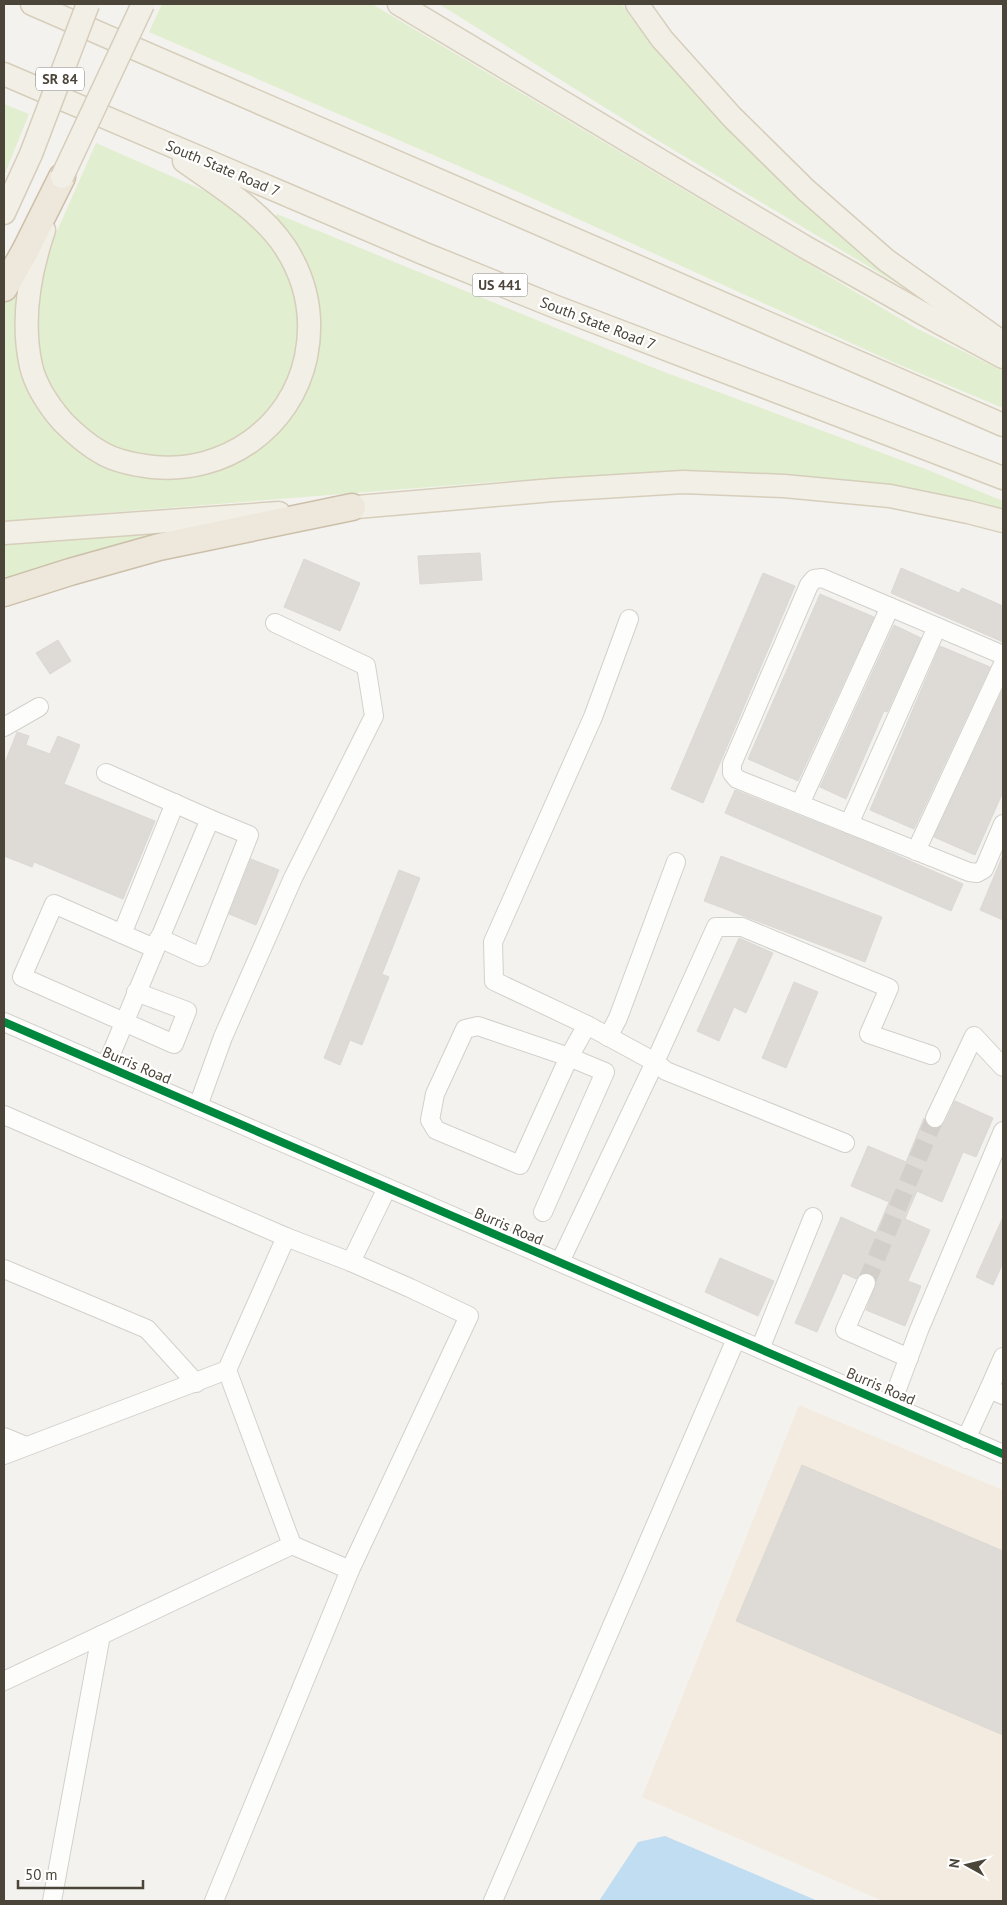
<svg xmlns="http://www.w3.org/2000/svg" width="1007" height="1905" viewBox="0 0 1007 1905" font-family="'PT Sans',sans-serif">
<style>
.commercial{fill:#f3ebdf}
.green{fill:#e1eecf}
.water{fill:#c0ddf1}
.building{fill:#dedbd6;stroke:#dcd9d4}
.lines{fill:none;stroke-linecap:round;stroke-linejoin:round}
.minor-tunnel{stroke:#d2cfca;stroke-width:18;stroke-dasharray:18 9;stroke-linecap:butt}
.minor-casing{stroke:#d2d0cb;stroke-width:20}
.major-casing{stroke:#d6cebb;stroke-width:25}
.highway-casing{stroke:#ccbfa9;stroke-width:29}
.minor{stroke:#fdfdfc;stroke-width:18}
.major{stroke:#f2efe6;stroke-width:22}
.highway{stroke:#ede8db;stroke-width:26}
.major-bridge-casing{stroke:#d6cebb;stroke-width:25;stroke-linecap:butt}
.major-bridge{stroke:#f2efe6;stroke-width:22}
.cycleway-casing{stroke:#fff;stroke-width:11}
.cycleway{stroke:#00873e;stroke-width:8}
.labels{text-anchor:middle;dominant-baseline:central;stroke-width:4.5;stroke-linejoin:round;paint-order:stroke}
.shield{fill:#fff;stroke:#817c74;stroke-width:1}
.shield-label{font-size:14px;font-weight:bold;fill:#4b4439}
.street-label{font-size:15px;fill:#4b4439;stroke:#fff}
</style>
<rect width="100%" height="100%" fill="#f4f2ee"/>
<!-- commercial -->
<path class="commercial" d="M 799,1405 L 1003,1490 L 1003,1901 L 883,1901 L 642,1797 Z"/>
<!-- green -->
<g class="green">
<path d="M 162,4 L 372,4 L 916,328 L 1003,371 L 1003,408 L 895,363 L 523,194 L 149,32 Z"/>
<path d="M 439,4 L 622,4 L 631,18 L 692,85 L 910,285 L 908,290 L 652,137 Z"/>
<path d="M 4,104 L 29,114 L 4,176 Z"/>
<path d="M 96,143 L 212,194 L 235,208 L 278,252 L 295,290 L 301,325 L 295,365 L 280,397 L 250,430 L 206,454 L 149,459 L 98,442 L 53,396 L 39,360 L 35,322 L 42,271 L 53,240 Z"/>
<path d="M 277,214 L 659,370 L 928,470 L 1003,501 L 1003,513 L 785,477 L 644,473 L 493,482 L 4,521 L 4,304 L 12,288 L 20,291 L 16,320 L 83,451 L 232,464 L 313,354 L 274,217 Z"/>
<path d="M 186,529 L 4,582 L 4,538 Z"/>
</g>
<!-- water -->
<path class="water" d="M 665,1836 L 818,1901 L 599,1901 L 638,1842 Z"/>
<!-- building -->
<g class="building">
<path d="M 480,553 L 482,580 L 420,584 L 418,556 Z"/>
<path d="M 304,559 L 360,583 L 340,631 L 284,607 Z"/>
<path d="M 901,568 L 959,593 L 962,588 L 1003,606 L 1003,642 L 891,593 Z"/>
<path d="M 763,573 L 795,586 L 703,803 L 671,789 Z"/>
<path d="M 820,594 L 874,617 L 798,781 L 748,759 Z"/>
<path d="M 894,625 L 921,638 L 887,712 L 884,711 L 846,799 L 820,787 Z"/>
<path d="M 58,640 L 71,661 L 50,674 L 36,653 Z"/>
<path d="M 940,646 L 990,667 L 914,829 L 870,810 Z"/>
<path d="M 1003,689 L 1003,792 L 975,855 L 934,837 Z"/>
<path d="M 17,732 L 29,736 L 26,745 L 50,754 L 58,736 L 80,745 L 64,784 L 155,821 L 123,899 L 34,862 L 32,867 L 4,856 L 4,765 Z"/>
<path d="M 735,790 L 871,844 L 963,884 L 951,911 L 725,813 Z"/>
<path d="M 1003,855 L 1003,920 L 980,910 Z"/>
<path d="M 721,856 L 882,917 L 865,962 L 704,901 Z"/>
<path d="M 251,859 L 279,870 L 256,925 L 229,914 Z"/>
<path d="M 399,870 L 420,878 L 382,974 L 389,977 L 362,1045 L 350,1040 L 340,1065 L 324,1058 Z"/>
<path d="M 739,938 L 773,953 L 746,1013 L 734,1007 L 719,1041 L 697,1031 Z"/>
<path d="M 794,982 L 818,992 L 786,1068 L 762,1058 Z"/>
<path d="M 955,1101 L 993,1118 L 976,1157 L 963,1152 L 942,1202 L 917,1191 L 905,1219 L 930,1230 L 908,1281 L 921,1286 L 905,1326 L 866,1310 L 877,1282 L 874,1276 L 865,1272 L 860,1274 L 856,1279 L 843,1273 L 817,1332 L 795,1323 L 841,1217 L 876,1233 L 889,1202 L 851,1186 L 868,1146 L 906,1162 L 924,1118 L 926,1124 L 930,1127 L 935,1129 L 941,1127 L 945,1122 Z"/>
<path d="M 1003,1217 L 1003,1263 L 993,1285 L 976,1277 Z"/>
<path d="M 720,1258 L 774,1281 L 758,1316 L 705,1292 Z"/>
<path d="M 802,1465 L 1003,1551 L 1003,1735 L 736,1621 Z"/>
</g>
<g class="lines">
<!-- minor-tunnel -->
<path class="minor-tunnel" d="M 866,1283 L 935,1118"/>
<defs>
<g id="minor">
<path d="M 629,619 L 593,717 L 493,942 L 494,981 L 587,1025 L 655,1062 L 666,1071 L 845,1143"/>
<path d="M 1003,655 L 822,578 L 814,579 L 809,585 L 732,764 L 732,773 L 737,779 L 969,872 L 977,873 L 984,869 L 1003,824"/>
<path d="M 4,727 L 39,707"/>
<path d="M 106,773 L 210,819 L 106,1066"/>
<path d="M 800,804 L 890,607"/>
<path d="M 849,824 L 937,627"/>
<path d="M 916,851 L 1003,664"/>
<path d="M 122,934 L 175,803"/>
<path d="M 159,938 L 201,957 L 249,835 L 210,819"/>
<path d="M 136,992 L 187,1011 L 174,1044 L 22,977 L 54,904 L 154,948"/>
<path d="M 4,1022 L 1003,1454"/>
<path d="M 608,1037 L 618,1018 L 676,862"/>
<path d="M 198,1106 L 223,1037 L 293,878 L 374,716 L 366,666 L 275,623"/>
<path d="M 4,1115 L 286,1237 L 351,1262 L 387,1188"/>
<path d="M 935,1118 L 974,1036 L 1003,1067"/>
<path d="M 543,1212 L 605,1072 L 569,1057 L 478,1026 L 465,1029 L 435,1094 L 430,1120 L 436,1130 L 520,1165 L 569,1057 L 587,1025"/>
<path d="M 560,1262 L 655,1062 L 716,927 L 742,927 L 889,988 L 869,1034 L 931,1055"/>
<path d="M 4,1269 L 147,1329 L 196,1383"/>
<path d="M 866,1283 L 845,1330 L 909,1358"/>
<path d="M 760,1349 L 813,1217"/>
<path d="M 989,1389 L 1003,1357"/>
<path d="M 891,1405 L 919,1330 L 1003,1131"/>
<path d="M 4,1437 L 26,1446"/>
<path d="M 966,1439 L 989,1389 L 1003,1395"/>
<path d="M 4,1455 L 227,1370 L 286,1237"/>
<path d="M 292,1545 L 350,1570"/>
<path d="M 4,1681 L 292,1545 L 227,1370"/>
<path d="M 52,1901 L 101,1635"/>
<path d="M 214,1901 L 350,1570 L 469,1316 L 410,1288 L 351,1262"/>
<path d="M 493,1901 L 736,1339"/>
</g>
<g id="major">
<path d="M 32,4 L 1003,425"/>
<path d="M 399,4 L 805,247 L 938,322 L 1003,357"/>
<path d="M 637,4 L 662,39 L 732,117 L 806,190 L 886,260 L 1003,343"/>
<path d="M 4,74 L 425,254 L 556,307 L 1003,478"/>
<path d="M 4,213 L 31,154"/>
<path d="M 44,230 C 29,274 21,321 31,366 C 36,387 49,406 63,422 C 75,434 87,445 102,453 C 117,462 136,465 153,467 C 225,474 291,428 306,357 C 314,317 307,281 285,247 C 261,211 219,186 184,161"/>
<path d="M 334,509 L 553,490 L 683,482 L 784,486 L 890,496 L 968,512 L 1003,521"/>
<path d="M 4,533 L 279,513"/>
</g>
<g id="highway">
<path d="M 4,288 L 25,251 L 62,177"/>
<path d="M 4,593 L 70,572 L 159,547 L 352,507"/>
</g>
</defs>
<!-- minor casing -->
<use href="#minor" class="minor-casing"/>
<!-- major casing -->
<use href="#major" class="major-casing"/>
<!-- highway casing -->
<use href="#highway" class="highway-casing"/>
<!-- minor -->
<use href="#minor" class="minor"/>
<!-- major -->
<use href="#major" class="major"/>
<!-- highway -->
<use href="#highway" class="highway"/>
<defs>
<g id="major-bridge">
<path d="M 31,154 L 88,4"/>
<path d="M 62,177 L 143,4"/>
</g>
</defs>
<!-- major-bridge casing -->
<use href="#major-bridge" class="major-bridge-casing"/>
<!-- major-bridge -->
<use href="#major-bridge" class="major-bridge"/>
<defs>
<path id="cycleway" d="M 4,1022 L 1003,1454"/>
</defs>
<!-- cycleway casing -->
<use href="#cycleway" class="cycleway-casing"/>
<!-- cycleway -->
<use href="#cycleway" class="cycleway"/>
</g>
<g class="labels">
<!-- shield labels -->
<g class="shield">
<rect x="36" y="67.5" width="48" height="23" rx="4"/>
<rect x="472.5" y="273.5" width="55" height="23" rx="4"/>
</g>
<g class="shield-label">
<text x="60" y="79">SR 84</text>
<text x="500" y="285">US 441</text>
</g>
<!-- street labels -->
<g class="street-label">
<text transform="translate(223 168) rotate(23)">South State Road 7</text>
<text transform="translate(598 323) rotate(21)">South State Road 7</text>
<text transform="translate(137 1065) rotate(23)">Burris Road</text>
<text transform="translate(509 1226) rotate(23)">Burris Road</text>
<text transform="translate(881 1386) rotate(23)">Burris Road</text>
</g>
</g>
<!-- border -->
<rect width="1007" height="1905" fill="none" stroke="#4b4439" stroke-width="10"/>
<!-- north arrow -->
<g transform="translate(967 1865) rotate(278)" stroke="#ffffff" stroke-width="4" paint-order="stroke">
<path d="M0-4L9 19L0 12L-9 19Z" fill="#4b4439"/>
<text y="-8" font-size="14" font-weight="bold" text-anchor="middle" fill="#4b4439">N</text>
</g>
<!-- scale -->
<path d="M18 1880v8h125v-8" fill="none" stroke="#4b4439" stroke-width="2.5"/>
<text x="25" y="1880" font-size="15" fill="#4b4439" stroke="#ffffff" stroke-width="4" paint-order="stroke">50 m</text>
</svg>
